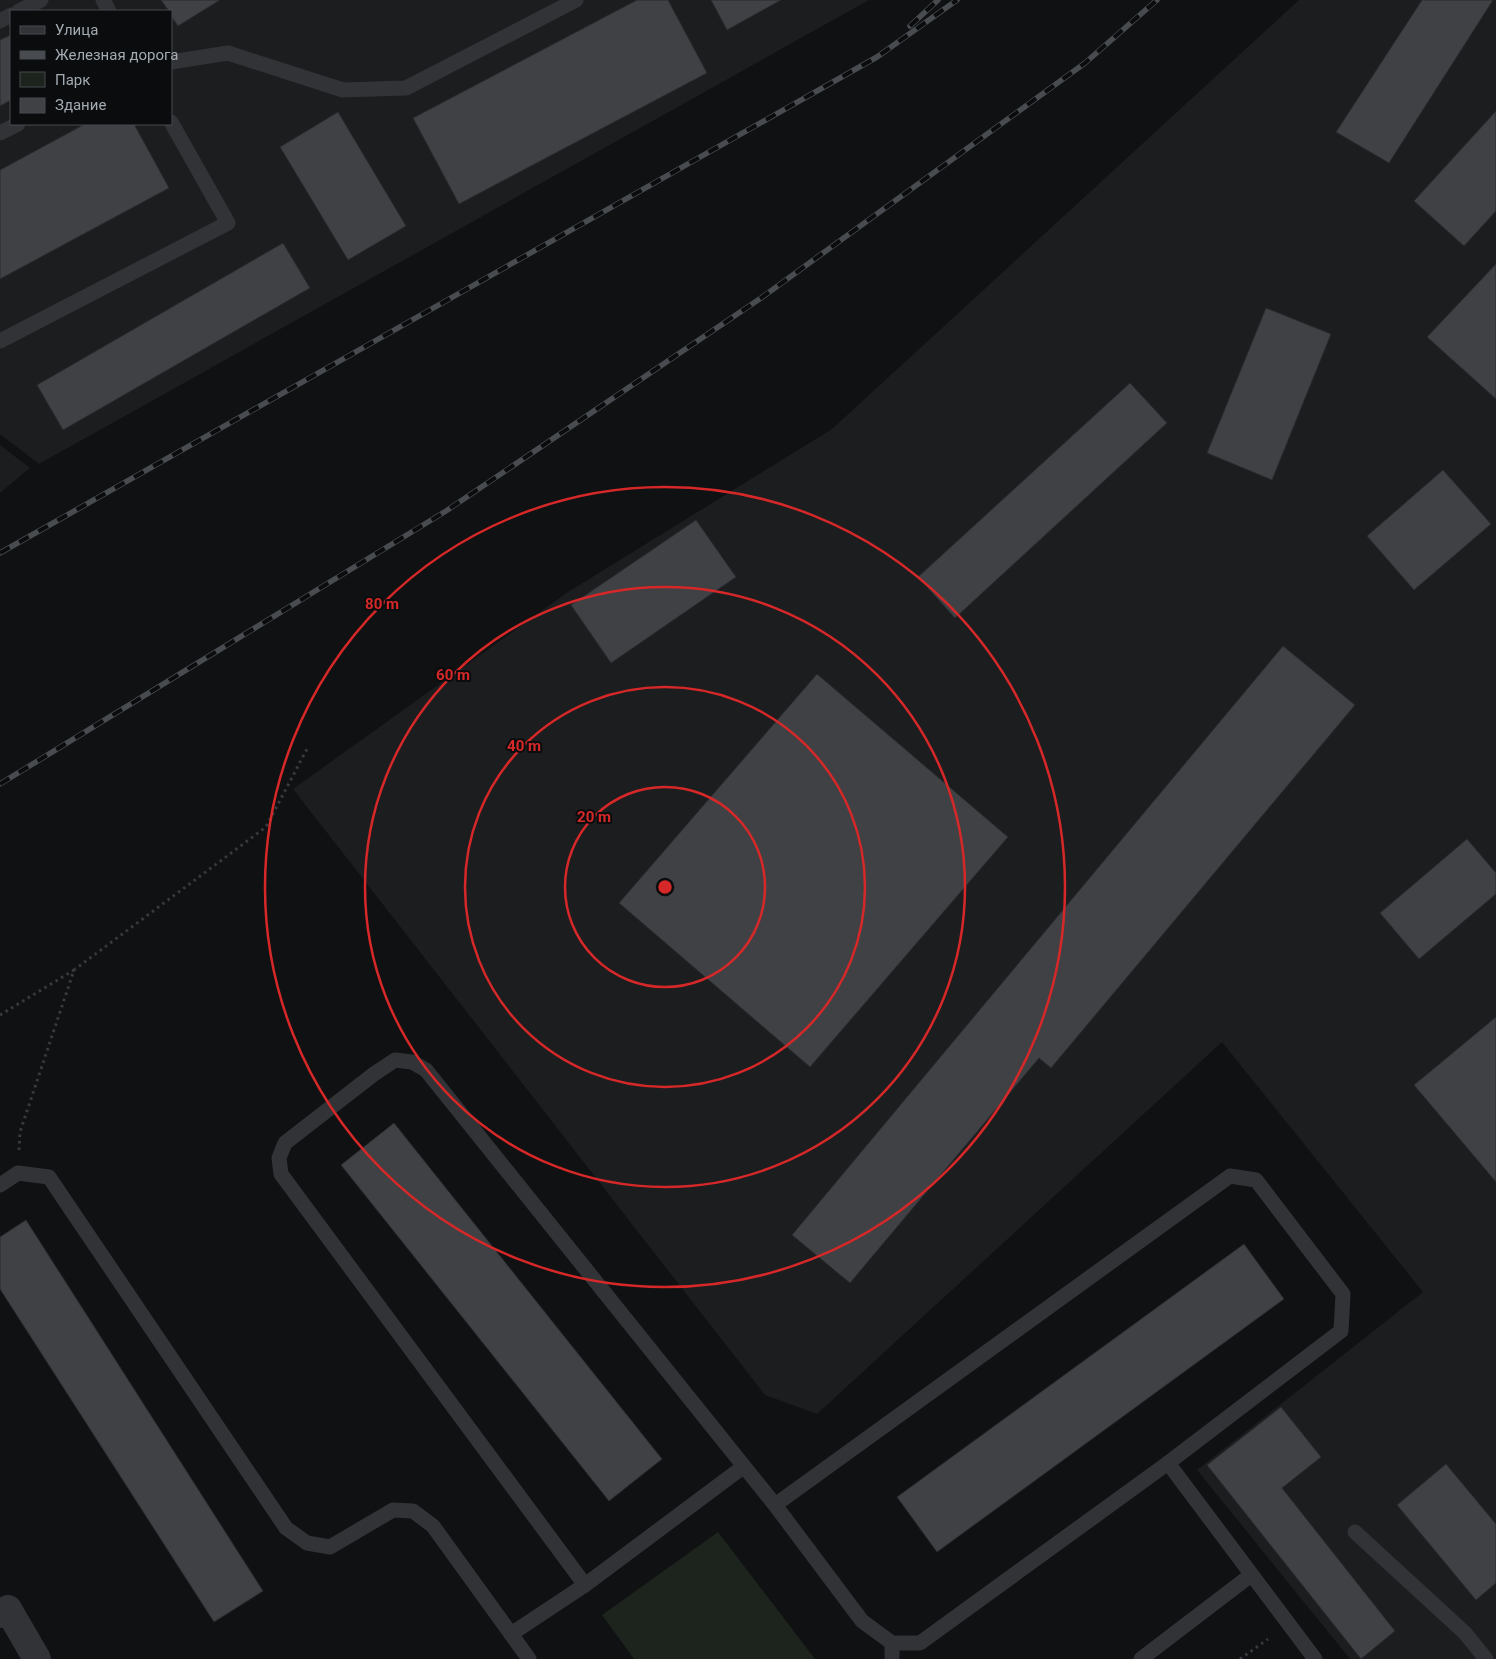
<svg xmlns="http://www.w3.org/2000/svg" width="1496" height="1659" viewBox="0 0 1496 1659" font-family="Roboto,sans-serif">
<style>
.built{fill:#1c1d1f;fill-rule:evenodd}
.green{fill:#1d241d}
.building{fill:#3f4145;stroke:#2a2b2e}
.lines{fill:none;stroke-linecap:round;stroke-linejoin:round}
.path{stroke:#373a3e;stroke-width:3;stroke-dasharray:2.5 4;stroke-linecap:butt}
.service{stroke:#313337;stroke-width:15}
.minor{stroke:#313337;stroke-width:28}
.rail-casing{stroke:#484c50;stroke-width:5.5}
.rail{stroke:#0b0c0d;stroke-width:4;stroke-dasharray:11;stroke-linecap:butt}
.ring{fill:none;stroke:#d62828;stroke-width:2.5}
.centre{fill:#d62828;stroke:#0b0c0d;stroke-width:2.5}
.ring-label{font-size:15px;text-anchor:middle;font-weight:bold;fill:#d62828;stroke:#0b0c0d;stroke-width:4;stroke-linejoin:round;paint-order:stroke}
</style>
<rect width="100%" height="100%" fill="#101112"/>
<!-- built -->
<g class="built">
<path d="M 0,0 L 869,0 L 39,464 L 0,434 ZM 11,11 L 171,11 L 171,124 L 11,124 Z"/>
<path d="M 1299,0 L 1496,0 L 1496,1659 L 1350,1659 L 1197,1470 L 1423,1292 L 1222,1042 L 817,1414 L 765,1395 L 293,789 L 568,592 L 832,429 Z"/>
<path d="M 0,445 L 30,468 L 0,493 Z"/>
</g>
<!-- green -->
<path class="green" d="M 718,1532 L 815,1659 L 634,1659 L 602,1615 Z"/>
<!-- building -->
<g class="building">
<path d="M 161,0 L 220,0 L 178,26 L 171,16 L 171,11 L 169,11 Z"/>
<path d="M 637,0 L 668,0 L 707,73 L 459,204 L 413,118 Z"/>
<path d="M 711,0 L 781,0 L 727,30 Z"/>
<path d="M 1422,0 L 1493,0 L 1389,163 L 1336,132 Z"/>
<path d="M 11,35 L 11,100 L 0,106 L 0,40 Z"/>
<path d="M 1496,111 L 1496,211 L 1464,246 L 1414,201 Z"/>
<path d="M 338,112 L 406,226 L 348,260 L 280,147 Z"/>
<path d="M 85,124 L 134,124 L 169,188 L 0,279 L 0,170 Z"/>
<path d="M 283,243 L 310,288 L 63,430 L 37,385 Z"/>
<path d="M 1496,264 L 1496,399 L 1427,337 Z"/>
<path d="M 1266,308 L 1331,334 L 1272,480 L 1207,453 Z"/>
<path d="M 1130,383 L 1167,423 L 955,618 L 918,577 Z"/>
<path d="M 1443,470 L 1491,524 L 1414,590 L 1367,536 Z"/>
<path d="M 696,520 L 736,577 L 611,663 L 571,605 Z"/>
<path d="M 1283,646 L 1355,705 L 1051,1068 L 1039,1058 L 850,1283 L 792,1235 Z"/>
<path d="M 817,674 L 1008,837 L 810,1067 L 619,903 Z"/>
<path d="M 1467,839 L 1496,873 L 1496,894 L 1419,959 L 1380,913 Z"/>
<path d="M 1496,1017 L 1496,1182 L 1414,1085 Z"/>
<path d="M 394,1123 L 662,1459 L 609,1501 L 341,1165 Z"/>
<path d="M 26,1220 L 263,1591 L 214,1622 L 0,1289 L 0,1237 Z"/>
<path d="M 1244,1244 L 1284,1299 L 937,1552 L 897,1497 Z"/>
<path d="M 1281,1407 L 1321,1457 L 1282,1488 L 1395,1631 L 1361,1659 L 1207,1465 Z"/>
<path d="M 1446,1464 L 1496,1524 L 1496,1583 L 1476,1600 L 1397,1505 Z"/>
</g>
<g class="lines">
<!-- path -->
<g class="path">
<path d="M 0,1015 L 74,970"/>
<path d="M 19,1150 L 20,1132 L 74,970 L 266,827 L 307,749"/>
<path d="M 1240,1659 L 1268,1639"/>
</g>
<!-- service -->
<g class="service">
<path d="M 103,0 L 109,11"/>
<path d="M 19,11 L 41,0"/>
<path d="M 0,21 L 11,15"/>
<path d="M 171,62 L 228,53 L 343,90 L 406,88 L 576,0"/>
<path d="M 0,133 L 18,124"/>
<path d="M 0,341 L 228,223 L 171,122"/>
<path d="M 0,1185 L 18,1173 L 49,1177 L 286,1528 L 307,1543 L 330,1547 L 393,1510 L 413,1511 L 433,1526 L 529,1659"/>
<path d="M 1168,1463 L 1315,1659"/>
<path d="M 1355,1532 L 1465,1633 L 1486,1659"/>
<path d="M 585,1585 L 743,1467"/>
<path d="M 511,1634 L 585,1585 L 281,1174 L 279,1158 L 285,1143 L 374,1074 L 395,1060 L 412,1062 L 426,1070 L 775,1505 L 862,1621 L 892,1643 L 920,1643 L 1168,1463 L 1341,1331 L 1343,1294 L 1256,1180 L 1230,1176 L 775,1505"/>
<path d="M 892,1659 L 892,1643"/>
<path d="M 1141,1659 L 1251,1575"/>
</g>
<!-- minor -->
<path class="minor" d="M 0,1614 L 8,1609 L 37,1659"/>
<defs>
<g id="rail">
<path d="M 910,26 L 938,0"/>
<path d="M 0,553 L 877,57 L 957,0"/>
<path d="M 0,784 L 446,511 L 761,298 L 1085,63 L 1157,0"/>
</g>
</defs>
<!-- rail casing -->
<use href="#rail" class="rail-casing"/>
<!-- rail -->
<use href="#rail" class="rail"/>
</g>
<!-- distance rings -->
<g class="ring">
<circle cx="665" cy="887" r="100"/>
<circle cx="665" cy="887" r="200"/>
<circle cx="665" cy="887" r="300"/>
<circle cx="665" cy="887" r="400"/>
</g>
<circle cx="665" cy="887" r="8" class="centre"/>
<g class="ring-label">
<text x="382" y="609">80 m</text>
<text x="453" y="680">60 m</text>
<text x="524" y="751">40 m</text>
<text x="594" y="822">20 m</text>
</g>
<!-- legend -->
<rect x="10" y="10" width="162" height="115" fill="#0b0c0d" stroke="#474b4f"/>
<rect x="20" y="26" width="25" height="8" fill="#313337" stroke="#474b4f"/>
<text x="55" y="35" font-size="15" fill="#a2aab2">Улица</text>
<rect x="20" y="51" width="25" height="8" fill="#484c50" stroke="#474b4f"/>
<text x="55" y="60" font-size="15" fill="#a2aab2">Железная дорога</text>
<rect x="20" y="72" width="25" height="15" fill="#1d241d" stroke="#474b4f"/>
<text x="55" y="85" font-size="15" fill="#a2aab2">Парк</text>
<rect x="20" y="98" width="25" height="15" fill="#3f4145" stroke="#474b4f"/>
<text x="55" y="110" font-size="15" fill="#a2aab2">Здание</text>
</svg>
